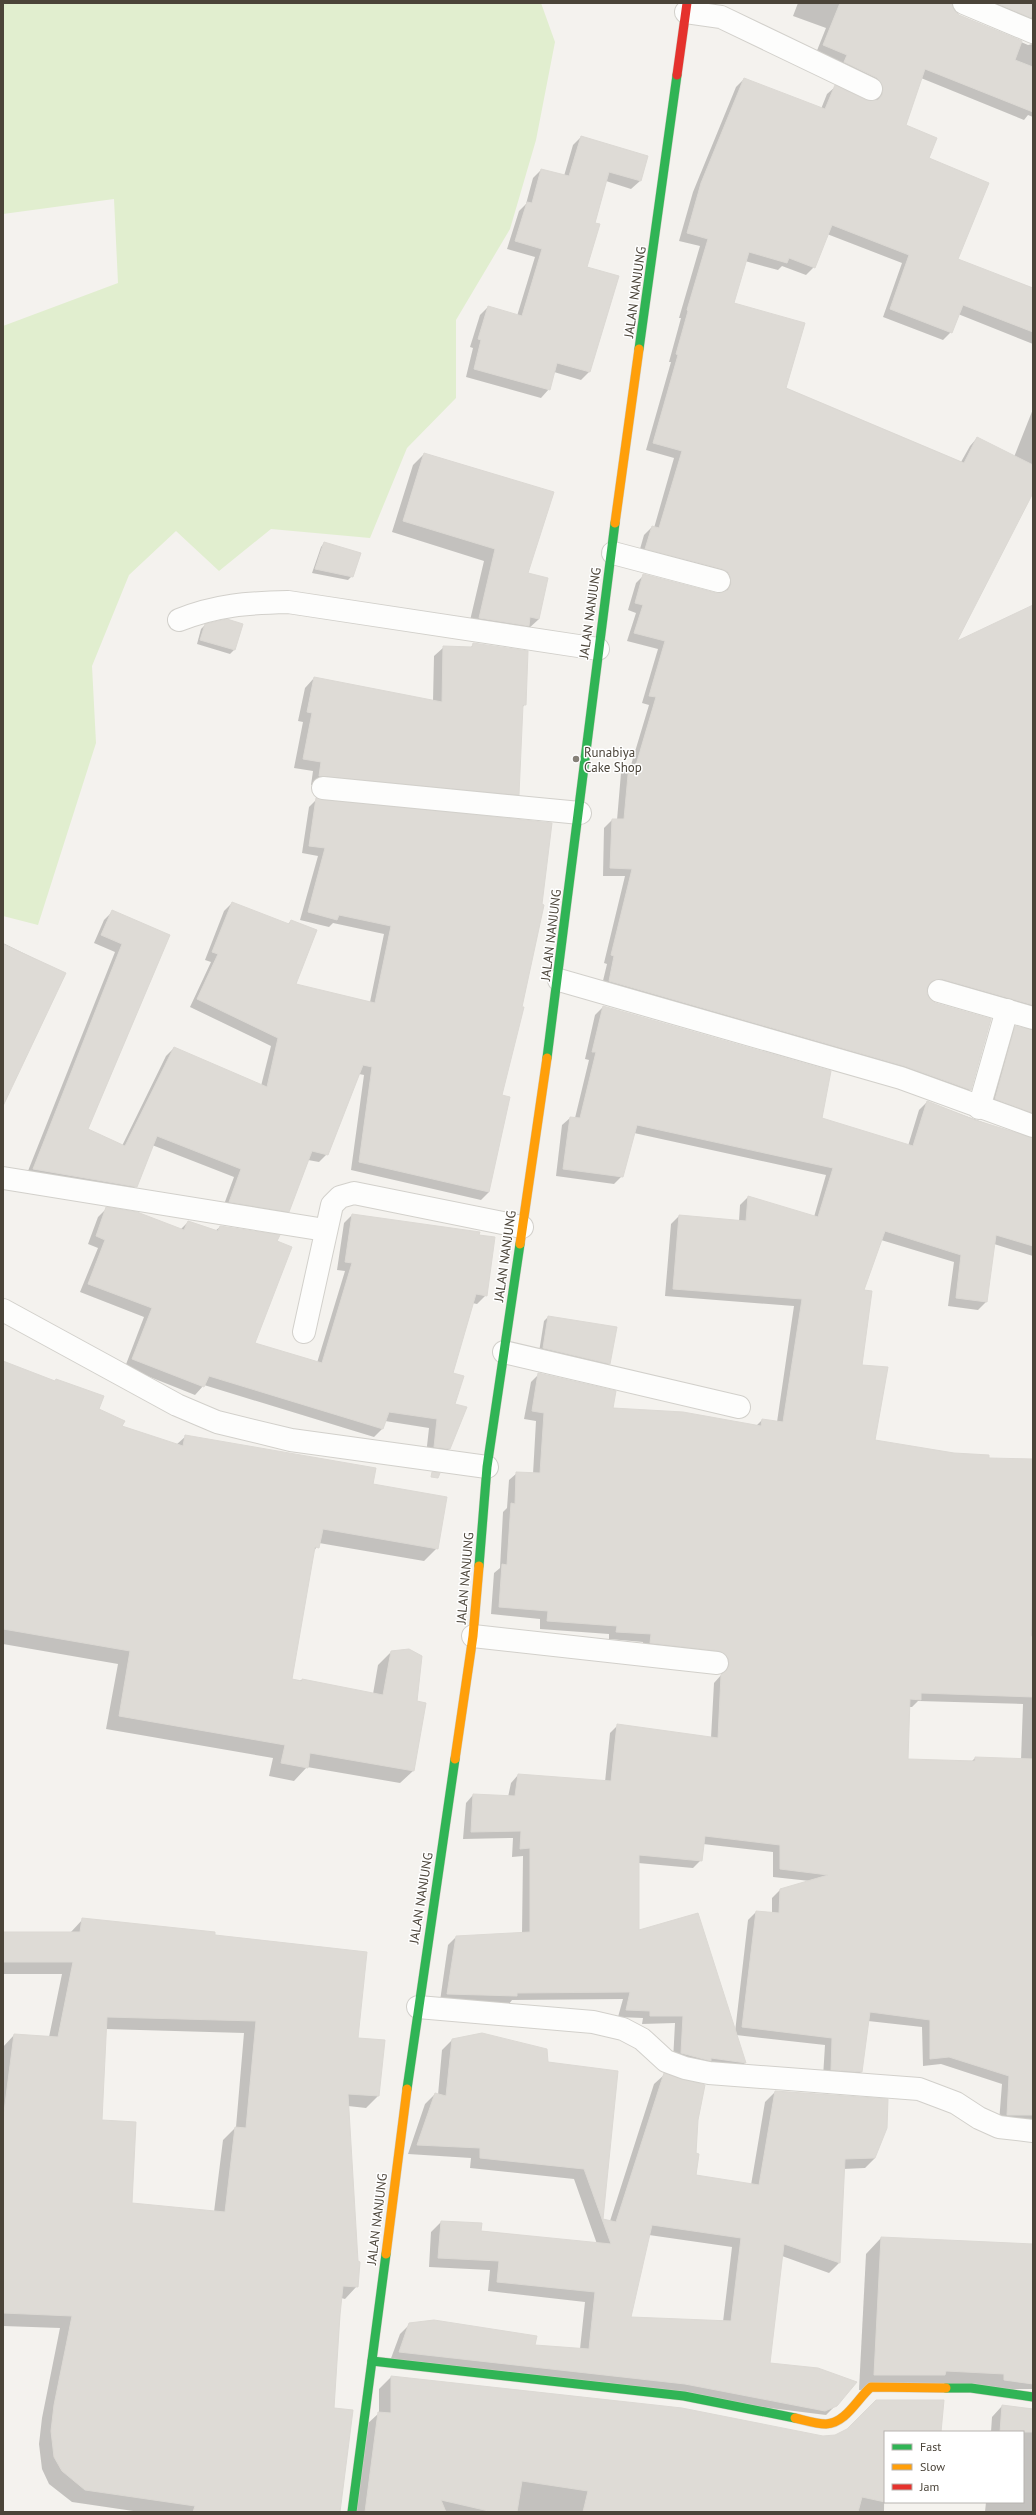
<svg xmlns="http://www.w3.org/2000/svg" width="1036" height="2515" viewBox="0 0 1036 2515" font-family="'PT Sans',sans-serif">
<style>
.green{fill:#e1eecf}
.shadow{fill:#0003;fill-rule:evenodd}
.building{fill:#dedbd6;stroke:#dcd9d4;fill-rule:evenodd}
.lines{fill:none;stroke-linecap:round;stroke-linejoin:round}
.street-casing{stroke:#d2d0cb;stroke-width:24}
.fast-casing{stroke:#d3cfc5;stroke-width:10}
.slow-casing{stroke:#d3cfc5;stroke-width:10}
.jam-casing{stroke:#d3cfc5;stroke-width:10}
.street{stroke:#fdfdfc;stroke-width:22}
.fast{stroke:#30b455;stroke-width:9}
.slow{stroke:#ff9f0a;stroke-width:9}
.jam{stroke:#e5322d;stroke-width:9}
.poi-dot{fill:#868178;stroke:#fff;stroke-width:1.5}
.labels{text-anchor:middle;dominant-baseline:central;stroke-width:3;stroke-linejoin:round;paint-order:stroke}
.street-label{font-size:13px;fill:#4b4439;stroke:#fff}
.poi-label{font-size:13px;fill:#4b4439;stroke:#fff;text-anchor:start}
</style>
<rect width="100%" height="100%" fill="#f4f2ee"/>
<!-- green -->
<path class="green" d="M 3,3 L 541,3 L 555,42 L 536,140 L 510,229 L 456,320 L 456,398 L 407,448 L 370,538 L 271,529 L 219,571 L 176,531 L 129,575 L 92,666 L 96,743 L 38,925 L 3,916 L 3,326 L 118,283 L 114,199 L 3,214 Z"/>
<!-- shadow -->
<g class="shadow">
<path d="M 798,3 L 952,3 L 953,11 L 958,15 L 1028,45 L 1033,44 L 1033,117 L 1028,115 L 1024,120 L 921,78 L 905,126 L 928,158 L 956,260 L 1033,288 L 1033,344 L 958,314 L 951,332 L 943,340 L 883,317 L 902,263 L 827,234 L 814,267 L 806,275 L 782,266 L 778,270 L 745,261 L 733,303 L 785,388 L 961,462 L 970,446 L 977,438 L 1014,457 L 1033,409 L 1033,490 L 955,643 L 1033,606 L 1033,1018 L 934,986 L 928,988 L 926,995 L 970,1090 L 962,1098 L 601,989 L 607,964 L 604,963 L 625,876 L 603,876 L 604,828 L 612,820 L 617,820 L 621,773 L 631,765 L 649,705 L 642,703 L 658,649 L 627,641 L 636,613 L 628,610 L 636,583 L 644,575 L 716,594 L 724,592 L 720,580 L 638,556 L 644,535 L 652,527 L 654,528 L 674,458 L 646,450 L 671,362 L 669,362 L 681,318 L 679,318 L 700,246 L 679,241 L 693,192 L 736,87 L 744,79 L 821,109 L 827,94 L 835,87 L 872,103 L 876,97 L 816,53 L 826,28 L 793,16 Z"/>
<path d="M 970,3 L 1033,3 L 1033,32 Z"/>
<path d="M 581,137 L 640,181 L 631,189 L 606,181 L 594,223 L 585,267 L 617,277 L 589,372 L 581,380 L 554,372 L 549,389 L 541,398 L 466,377 L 473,348 L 470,347 L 480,315 L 488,307 L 517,316 L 535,257 L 507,249 L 519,211 L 526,204 L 533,178 L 541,170 L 564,176 L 573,145 Z"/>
<path d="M 424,454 L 527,574 L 539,619 L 527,630 L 468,629 L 484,561 L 392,532 L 413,465 Z"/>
<path d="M 324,543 L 352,576 L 348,580 L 312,573 L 321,547 Z"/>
<path d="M 205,625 L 242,625 L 234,650 L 230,654 L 197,644 L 201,629 Z"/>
<path d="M 474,644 L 525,704 L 522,708 L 518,794 L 509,803 L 311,785 L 313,771 L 294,768 L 303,722 L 298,721 L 305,688 L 314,678 L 433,701 L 434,656 L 444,647 L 470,648 Z"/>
<path d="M 317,799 L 501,1096 L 489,1192 L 481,1200 L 351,1170 L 364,1075 L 359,1074 L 327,1154 L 319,1162 L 308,1160 L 288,1211 L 280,1219 L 222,1210 L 234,1177 L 152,1145 L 136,1186 L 128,1194 L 26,1176 L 115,952 L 94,943 L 104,920 L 112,912 L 169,936 L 87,1130 L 122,1146 L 166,1056 L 174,1048 L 261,1086 L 271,1046 L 190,1007 L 211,962 L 205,960 L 224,911 L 232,903 L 287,925 L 291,921 L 294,985 L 370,1002 L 384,934 L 333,923 L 329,927 L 300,920 L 318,856 L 302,853 L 309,807 Z"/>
<path d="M 3,943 L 65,974 L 3,1103 Z"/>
<path d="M 603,1007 L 821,1119 L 908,1146 L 919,1110 L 927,1102 L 1029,1139 L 1033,1138 L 1033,1256 L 994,1244 L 986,1302 L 978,1310 L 948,1306 L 954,1262 L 881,1240 L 863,1291 L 860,1366 L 874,1441 L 988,1459 L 1033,1460 L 1033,2122 L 999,2122 L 1002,2084 L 941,2064 L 923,2066 L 922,2027 L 868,2021 L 861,2072 L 853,2080 L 823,2077 L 825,2045 L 736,2035 L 745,2063 L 737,2071 L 673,2061 L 675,2023 L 642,2024 L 643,2018 L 618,2017 L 623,1999 L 512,2000 L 509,2004 L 440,2001 L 448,1945 L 456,1937 L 522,1933 L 523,1856 L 512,1857 L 513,1838 L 463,1839 L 466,1803 L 473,1795 L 508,1797 L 511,1783 L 518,1775 L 605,1782 L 610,1733 L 618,1725 L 711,1738 L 714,1683 L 722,1674 L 721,1666 L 643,1651 L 643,1642 L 609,1639 L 609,1634 L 540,1629 L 540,1619 L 491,1614 L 494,1573 L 500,1568 L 503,1512 L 507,1508 L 509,1480 L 517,1473 L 533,1474 L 536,1421 L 524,1419 L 531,1382 L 539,1374 L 612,1408 L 756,1426 L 762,1420 L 777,1422 L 794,1306 L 665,1296 L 671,1224 L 679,1216 L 739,1221 L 740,1205 L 748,1197 L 814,1217 L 826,1175 L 634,1133 L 622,1176 L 614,1184 L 556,1176 L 562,1125 L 570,1118 L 575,1118 L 589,1060 L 585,1059 L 595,1015 ZM 918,1701 L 1023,1704 L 1021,1760 L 975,1758 L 971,1762 L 907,1760 L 909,1707 L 912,1707 ZM 703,1844 L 773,1852 L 773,1877 L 810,1881 L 780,1890 L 772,1898 L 772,1914 L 756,1912 L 748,1920 L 735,2032 L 638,1932 L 638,1863 L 693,1868 L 701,1860 Z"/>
<path d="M 1016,1027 L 1033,1031 L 1033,1126 L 987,1107 L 1008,1035 Z"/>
<path d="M 107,1208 L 180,1230 L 188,1222 L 215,1231 L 220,1227 L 276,1242 L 254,1344 L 317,1363 L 345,1271 L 337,1270 L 344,1223 L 352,1215 L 486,1295 L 477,1304 L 472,1303 L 451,1373 L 454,1404 L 449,1449 L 440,1457 L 426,1455 L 429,1428 L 385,1421 L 383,1428 L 374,1437 L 204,1385 L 195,1395 L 125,1367 L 144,1317 L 80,1292 L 98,1248 L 88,1244 L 98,1217 Z"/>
<path d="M 548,1317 L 609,1364 L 605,1367 L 539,1352 L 544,1321 Z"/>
<path d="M 3,1368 L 97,1410 L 121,1427 L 176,1445 L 186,1436 L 372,1484 L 437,1548 L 424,1561 L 319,1543 L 313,1553 L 291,1680 L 303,1680 L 373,1694 L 378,1665 L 391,1652 L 416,1702 L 413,1771 L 400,1783 L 307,1767 L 294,1781 L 269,1776 L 273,1758 L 106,1729 L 118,1664 L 3,1644 Z"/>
<path d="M 83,1919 L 214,1936 L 356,2039 L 378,2096 L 366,2108 L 348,2106 L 357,2286 L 345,2299 L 341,2298 L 333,2409 L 339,2512 L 140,2512 L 72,2502 L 49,2484 L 42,2469 L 39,2444 L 42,2418 L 60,2328 L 3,2326 L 3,2047 L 14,2035 L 49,2037 L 62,1974 L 3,1974 L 3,1933 L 70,1933 ZM 105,2029 L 244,2033 L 236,2127 L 223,2140 L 214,2212 L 131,2204 L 101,2121 Z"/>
<path d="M 452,2040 L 547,2063 L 617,2072 L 602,2220 L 610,2221 L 654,2084 L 664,2075 L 697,2120 L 695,2176 L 751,2185 L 765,2102 L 775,2092 L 875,2158 L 865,2168 L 843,2169 L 839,2263 L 829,2273 L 782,2256 L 769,2364 L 836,2405 L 826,2415 L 390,2361 L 400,2334 L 410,2324 L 534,2346 L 580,2349 L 585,2302 L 488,2291 L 490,2270 L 429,2267 L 431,2232 L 441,2222 L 480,2231 L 597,2244 L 574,2179 L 470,2168 L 471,2158 L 408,2154 L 425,2104 L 435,2094 L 438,2095 L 442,2050 ZM 649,2235 L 732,2247 L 723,2322 L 630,2318 Z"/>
<path d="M 881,2238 L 1033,2245 L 1033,2389 L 859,2390 L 866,2254 Z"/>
<path d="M 391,2377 L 823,2437 L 836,2436 L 847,2431 L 940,2432 L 885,2432 L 884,2512 L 354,2512 L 366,2425 L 379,2413 L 379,2389 Z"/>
<path d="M 1002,2406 L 1033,2409 L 1033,2512 L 985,2512 L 986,2502 L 1023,2502 L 1023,2432 L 991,2432 L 992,2417 Z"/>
</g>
<!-- building -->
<g class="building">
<path d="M 840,3 L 952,3 L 954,10 L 959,15 L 1022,41 L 1015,60 L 1033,67 L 1033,112 L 925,69 L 906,125 L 937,138 L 929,158 L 989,183 L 958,259 L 1033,288 L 1033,332 L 963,305 L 952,333 L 890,309 L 909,255 L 832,225 L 815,268 L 789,258 L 787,263 L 749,252 L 734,303 L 805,323 L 786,388 L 964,463 L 977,437 L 1033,465 L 1033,493 L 957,641 L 1033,605 L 1033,1005 L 942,979 L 931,982 L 927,988 L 927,994 L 935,1003 L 991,1019 L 971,1090 L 904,1066 L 609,981 L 614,956 L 611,955 L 632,869 L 610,868 L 612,819 L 624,819 L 629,764 L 636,765 L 656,697 L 649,696 L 665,641 L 634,633 L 643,605 L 635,603 L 643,574 L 716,593 L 728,590 L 731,584 L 728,572 L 722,569 L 645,549 L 652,526 L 659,528 L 682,451 L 653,443 L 678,355 L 676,354 L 688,311 L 687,310 L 708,239 L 687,233 L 701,183 L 744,78 L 825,109 L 835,85 L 866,100 L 878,100 L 882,95 L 883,88 L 877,78 L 844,62 L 847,55 L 823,45 Z"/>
<path d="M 996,3 L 1033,3 L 1033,13 L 1031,18 Z"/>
<path d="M 581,136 L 648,156 L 641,181 L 609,172 L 595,223 L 600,224 L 587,267 L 619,276 L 590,372 L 557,363 L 550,390 L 474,369 L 481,340 L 478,339 L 488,306 L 522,316 L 542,249 L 515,241 L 527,202 L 532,203 L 541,169 L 569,176 Z"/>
<path d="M 424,453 L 554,492 L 528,573 L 548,578 L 539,619 L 530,617 L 529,626 L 479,618 L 495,549 L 403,521 Z"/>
<path d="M 324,542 L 361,553 L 353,577 L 315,569 Z"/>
<path d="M 227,619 L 243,624 L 235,650 L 200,640 L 205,624 Z"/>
<path d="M 473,643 L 528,651 L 526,705 L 523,705 L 519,795 L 319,776 L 321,762 L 303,759 L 312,713 L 307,712 L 314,677 L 442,702 L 443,646 L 472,647 Z"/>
<path d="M 316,798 L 552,823 L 542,904 L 544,905 L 522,1007 L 524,1007 L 502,1095 L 510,1097 L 489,1192 L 359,1162 L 372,1067 L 363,1065 L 328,1155 L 312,1151 L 289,1212 L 229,1202 L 241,1169 L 157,1136 L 137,1187 L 33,1169 L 122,944 L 101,935 L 112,910 L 170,935 L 88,1129 L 125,1146 L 174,1047 L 267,1087 L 278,1038 L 197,999 L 218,954 L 212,952 L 232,902 L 289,924 L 291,920 L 317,930 L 296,984 L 375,1003 L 391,926 L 339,915 L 337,920 L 308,912 L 325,848 L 309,846 Z"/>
<path d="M 3,944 L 66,973 L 3,1106 Z"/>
<path d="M 603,1006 L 831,1071 L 822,1118 L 913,1146 L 927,1101 L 975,1120 L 1033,1138 L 1033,1246 L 996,1235 L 987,1302 L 956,1298 L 961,1255 L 885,1231 L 864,1290 L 872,1291 L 862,1365 L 888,1367 L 875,1440 L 954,1453 L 989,1455 L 989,1458 L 1033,1459 L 1031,1636 L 1033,1637 L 1033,1697 L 921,1693 L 921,1700 L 910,1699 L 908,1759 L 975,1761 L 975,1757 L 1033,1759 L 1033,2115 L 1007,2115 L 1009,2076 L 949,2057 L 930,2059 L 930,2020 L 870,2012 L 862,2072 L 831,2070 L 832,2038 L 742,2027 L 756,1911 L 779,1913 L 780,1889 L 828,1875 L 780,1869 L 780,1845 L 705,1836 L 702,1861 L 639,1855 L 639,1930 L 698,1913 L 746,2063 L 711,2058 L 711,2061 L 681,2053 L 683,2016 L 650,2016 L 650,2011 L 626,2010 L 630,1992 L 517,1993 L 517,1996 L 447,1994 L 456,1936 L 530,1932 L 530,1848 L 520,1849 L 521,1831 L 471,1832 L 473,1794 L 515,1796 L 518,1774 L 611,1781 L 617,1724 L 718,1738 L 721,1675 L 729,1665 L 728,1658 L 719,1651 L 650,1643 L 651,1634 L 616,1632 L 617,1626 L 547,1621 L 548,1611 L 499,1607 L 502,1564 L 507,1565 L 511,1503 L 515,1504 L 516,1472 L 540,1473 L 544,1413 L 532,1411 L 538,1373 L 616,1391 L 613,1408 L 683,1412 L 761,1426 L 762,1419 L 783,1422 L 802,1299 L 673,1289 L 679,1215 L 746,1221 L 748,1196 L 818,1217 L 833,1168 L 637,1125 L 623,1177 L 563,1169 L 570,1117 L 580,1118 L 596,1052 L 592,1052 Z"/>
<path d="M 1015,1026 L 1033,1030 L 1033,1113 L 995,1099 Z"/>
<path d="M 106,1207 L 137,1212 L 184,1230 L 188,1221 L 218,1231 L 220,1226 L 280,1235 L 277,1241 L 292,1247 L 255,1343 L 322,1363 L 352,1263 L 345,1262 L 352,1214 L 480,1232 L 479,1235 L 495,1237 L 487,1296 L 476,1294 L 453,1373 L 464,1376 L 455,1404 L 467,1407 L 450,1449 L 434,1447 L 437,1419 L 389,1412 L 383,1429 L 209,1376 L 204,1387 L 132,1359 L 152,1308 L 88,1284 L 105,1240 L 96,1236 Z"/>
<path d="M 548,1316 L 617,1327 L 610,1364 L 543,1348 Z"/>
<path d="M 3,1361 L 55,1381 L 56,1379 L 104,1396 L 99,1409 L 125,1421 L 122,1426 L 183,1446 L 185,1435 L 376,1468 L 373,1484 L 447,1497 L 438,1549 L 323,1529 L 319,1548 L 315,1547 L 292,1679 L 302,1681 L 302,1679 L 383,1695 L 391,1651 L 409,1649 L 422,1656 L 417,1701 L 426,1703 L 414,1771 L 310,1753 L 308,1768 L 281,1763 L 285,1745 L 119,1716 L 130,1651 L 3,1629 Z"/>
<path d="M 432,1472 L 440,1473 L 438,1478 L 431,1477 Z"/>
<path d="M 82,1918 L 215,1932 L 215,1935 L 367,1952 L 358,2038 L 385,2040 L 379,2096 L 348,2094 L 358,2261 L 360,2262 L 358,2287 L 343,2286 L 340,2315 L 334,2408 L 353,2410 L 340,2512 L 193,2512 L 195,2506 L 85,2490 L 62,2471 L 54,2457 L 51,2431 L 54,2405 L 72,2316 L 3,2313 L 3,2120 L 14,2034 L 58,2037 L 73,1962 L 3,1962 L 3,1932 L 80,1932 ZM 107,2017 L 256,2021 L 246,2128 L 235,2127 L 225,2212 L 132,2203 L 136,2122 L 102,2120 Z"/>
<path d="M 482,2033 L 547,2049 L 548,2062 L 618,2071 L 603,2219 L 616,2222 L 664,2073 L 705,2085 L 698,2120 L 696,2153 L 699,2154 L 696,2175 L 759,2185 L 775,2091 L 888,2099 L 887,2128 L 875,2158 L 845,2159 L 840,2263 L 784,2244 L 770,2363 L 818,2368 L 857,2382 L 837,2406 L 825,2411 L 685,2384 L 399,2352 L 409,2323 L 434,2320 L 537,2336 L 535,2345 L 589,2349 L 595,2292 L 497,2282 L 499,2261 L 438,2258 L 441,2221 L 482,2223 L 481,2231 L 611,2244 L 584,2169 L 480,2158 L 480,2148 L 417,2145 L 435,2093 L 446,2096 L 452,2039 ZM 652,2225 L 741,2238 L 731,2321 L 631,2317 Z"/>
<path d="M 881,2237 L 1033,2244 L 1033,2384 L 1004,2380 L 1004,2374 L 946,2371 L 945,2375 L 874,2375 Z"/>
<path d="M 391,2376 L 682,2408 L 823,2436 L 835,2435 L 847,2429 L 876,2400 L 944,2400 L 941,2432 L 885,2432 L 885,2502 L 862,2497 L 858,2512 L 583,2512 L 588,2491 L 522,2481 L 517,2512 L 493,2512 L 441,2500 L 446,2512 L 365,2512 L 378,2412 L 391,2413 Z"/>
<path d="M 1002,2405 L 1033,2409 L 1033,2432 L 1000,2432 Z"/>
</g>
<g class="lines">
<defs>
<g id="street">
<path d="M 964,3 L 1033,32"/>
<path d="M 686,12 L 721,17 L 871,89"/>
<path d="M 613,553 L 719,581"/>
<path d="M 179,620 C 217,605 247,603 288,602 L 598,649"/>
<path d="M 323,788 L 580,813"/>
<path d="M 559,980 L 901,1078 L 1033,1126"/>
<path d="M 939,991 L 1033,1018"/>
<path d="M 979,1108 L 1007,1010"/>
<path d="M 3,1178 L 325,1230"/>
<path d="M 3,1310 L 177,1405 L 217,1422 L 291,1440 L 487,1467"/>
<path d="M 304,1332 L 332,1205 L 340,1197 L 354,1193 L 522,1227"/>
<path d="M 504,1352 L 739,1407"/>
<path d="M 473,1636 L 717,1663"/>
<path d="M 418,2007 L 593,2022 L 623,2029 L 642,2039 L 666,2061 L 685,2068 L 709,2073 L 919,2089 L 956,2103 L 979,2118 L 999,2127 L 1033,2131"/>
</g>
<g id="fast">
<path d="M 639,349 L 677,75"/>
<path d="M 547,1058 L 615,523"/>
<path d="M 479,1566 L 487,1467 L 520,1244"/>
<path d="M 407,2089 L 455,1759"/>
<path d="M 372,2361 L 684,2396 L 795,2418"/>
<path d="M 946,2388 L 971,2388 L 1033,2397"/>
<path d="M 352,2512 L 386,2254"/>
</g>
<g id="slow">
<path d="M 615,523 L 639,349"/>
<path d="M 520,1244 L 547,1058"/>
<path d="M 455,1759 L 473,1636 L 479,1566"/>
<path d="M 386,2254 L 407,2089"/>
<path d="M 795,2418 C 804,2420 816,2424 826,2424 C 846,2423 857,2399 871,2387 L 946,2388"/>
</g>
<path id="jam" d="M 677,75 L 687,3"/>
</defs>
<!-- street casing -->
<use href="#street" class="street-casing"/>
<!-- fast casing -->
<use href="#fast" class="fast-casing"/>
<!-- slow casing -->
<use href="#slow" class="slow-casing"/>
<!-- jam casing -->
<use href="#jam" class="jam-casing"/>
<!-- street -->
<use href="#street" class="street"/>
<!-- fast -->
<use href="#fast" class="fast"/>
<!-- slow -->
<use href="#slow" class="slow"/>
<!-- jam -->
<use href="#jam" class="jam"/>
</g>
<!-- markers -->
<circle class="poi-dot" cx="576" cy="759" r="4"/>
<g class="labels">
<!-- street labels -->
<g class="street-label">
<text transform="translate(635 292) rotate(-82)">JALAN NANJUNG</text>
<text transform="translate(590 613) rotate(-82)">JALAN NANJUNG</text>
<text transform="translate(551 935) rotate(-83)">JALAN NANJUNG</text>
<text transform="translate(505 1256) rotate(-82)">JALAN NANJUNG</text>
<text transform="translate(465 1578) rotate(-85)">JALAN NANJUNG</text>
<text transform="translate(421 1898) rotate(-81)">JALAN NANJUNG</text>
<text transform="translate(377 2219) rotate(-83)">JALAN NANJUNG</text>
</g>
<!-- poi labels -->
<g class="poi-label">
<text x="584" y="752">Runabiya<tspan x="584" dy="15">Cake Shop</tspan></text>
</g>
</g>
<!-- border -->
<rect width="1036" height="2515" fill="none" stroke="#4b4439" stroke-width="8"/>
<!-- legend -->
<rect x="884" y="2431" width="140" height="72" fill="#ffffff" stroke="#b7b4b0"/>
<rect x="892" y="2444" width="20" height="6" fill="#30b455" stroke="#b7b4b0"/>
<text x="920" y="2451" font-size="12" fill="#4b4439">Fast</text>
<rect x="892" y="2464" width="20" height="6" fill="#ff9f0a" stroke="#b7b4b0"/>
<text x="920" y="2471" font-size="12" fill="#4b4439">Slow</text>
<rect x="892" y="2484" width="20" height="6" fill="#e5322d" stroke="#b7b4b0"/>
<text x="920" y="2491" font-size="12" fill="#4b4439">Jam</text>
</svg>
